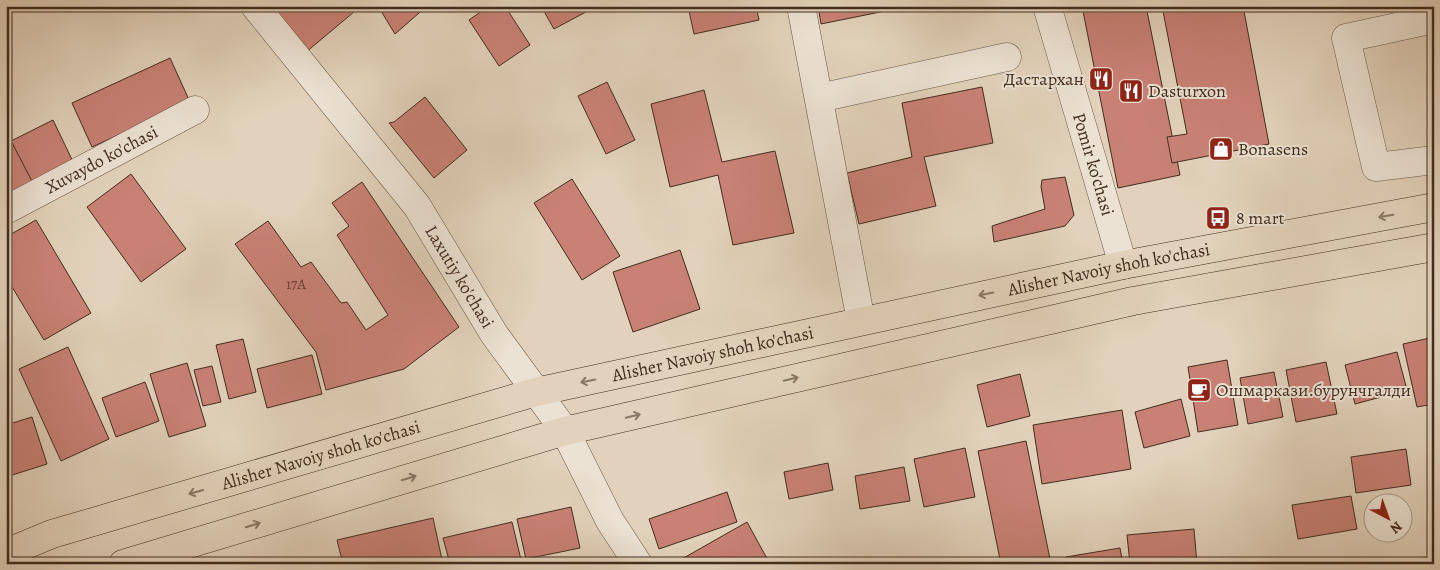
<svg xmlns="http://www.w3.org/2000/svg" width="1440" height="570" viewBox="0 0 1440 570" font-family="Alegreya,serif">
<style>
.building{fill:#c98176;stroke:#422d1e}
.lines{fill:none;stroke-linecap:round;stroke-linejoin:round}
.minor-casing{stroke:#6a5645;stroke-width:29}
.major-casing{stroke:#422d1e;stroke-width:29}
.minor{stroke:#ece2d3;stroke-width:28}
.major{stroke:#e2d2bb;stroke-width:28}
.oneway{stroke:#8a7765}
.labels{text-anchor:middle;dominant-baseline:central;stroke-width:4;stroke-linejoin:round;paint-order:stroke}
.number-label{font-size:15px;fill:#644234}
.poi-label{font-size:18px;fill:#422d1e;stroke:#ece2d3;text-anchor:start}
.street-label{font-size:18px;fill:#422d1e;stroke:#ece2d3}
</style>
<rect width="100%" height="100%" fill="#e2d2bb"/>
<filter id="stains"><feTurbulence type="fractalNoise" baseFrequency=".004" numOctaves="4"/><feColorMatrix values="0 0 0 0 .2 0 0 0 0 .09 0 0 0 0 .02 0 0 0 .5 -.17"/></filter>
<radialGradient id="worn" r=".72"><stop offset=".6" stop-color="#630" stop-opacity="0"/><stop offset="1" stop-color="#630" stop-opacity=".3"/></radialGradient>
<!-- building -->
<g class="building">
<path d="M 271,6 L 302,6 L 304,10 L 309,6 L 361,6 L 305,53 Z"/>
<path d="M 378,6 L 427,6 L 395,34 Z"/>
<path d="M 489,6 L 505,6 L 530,45 L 499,66 L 469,20 Z"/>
<path d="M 541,6 L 597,6 L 554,29 Z"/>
<path d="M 688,6 L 756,6 L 759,20 L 694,34 Z"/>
<path d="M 818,6 L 905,6 L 905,7 L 821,24 Z"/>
<path d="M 1082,6 L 1146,6 L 1180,175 L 1118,188 Z"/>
<path d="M 1162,6 L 1243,6 L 1269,144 L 1172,163 L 1167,137 L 1187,134 Z"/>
<path d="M 170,58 L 190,102 L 92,147 L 72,103 Z"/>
<path d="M 607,82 L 635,140 L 606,154 L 578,96 Z"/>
<path d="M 982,87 L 993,143 L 924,157 L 936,206 L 859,224 L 847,173 L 912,157 L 902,103 Z"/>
<path d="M 704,90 L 722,162 L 775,151 L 794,233 L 733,245 L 718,175 L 670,187 L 651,104 Z"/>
<path d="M 425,97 L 467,150 L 434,178 L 389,123 L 394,122 Z"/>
<path d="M 53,120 L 76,168 L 34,188 L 11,141 Z"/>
<path d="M 9,137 L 35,187 L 6,202 L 6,139 Z"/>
<path d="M 131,174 L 186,249 L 141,282 L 87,207 Z"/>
<path d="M 1065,177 L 1074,215 L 1065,226 L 994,242 L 992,226 L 1045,209 L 1041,187 L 1042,180 Z"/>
<path d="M 572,179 L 620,256 L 582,280 L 534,203 Z"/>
<path d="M 362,182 L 459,327 L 404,369 L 326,390 L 316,352 L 235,244 L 268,221 L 301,267 L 311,262 L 341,303 L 347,302 L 366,330 L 388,315 L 337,235 L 349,226 L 332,203 Z"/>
<path d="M 36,220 L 91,313 L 44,340 L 6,277 L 6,237 Z"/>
<path d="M 680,250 L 700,309 L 633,332 L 613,272 Z"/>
<path d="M 1434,337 L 1434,404 L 1417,407 L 1403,344 Z"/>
<path d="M 243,339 L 256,392 L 229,399 L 216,345 Z"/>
<path d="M 68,347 L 109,439 L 61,461 L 19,369 Z"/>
<path d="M 1397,352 L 1407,390 L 1355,404 L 1345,365 Z"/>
<path d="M 312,355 L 322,394 L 267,408 L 257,369 Z"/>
<path d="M 1227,360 L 1238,425 L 1198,432 L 1188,367 Z"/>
<path d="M 1326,362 L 1337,414 L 1296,422 L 1286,370 Z"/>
<path d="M 187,363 L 206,426 L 169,437 L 150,374 Z"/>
<path d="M 212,366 L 221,402 L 203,406 L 194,370 Z"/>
<path d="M 1274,372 L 1283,417 L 1248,424 L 1240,378 Z"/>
<path d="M 1020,374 L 1030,416 L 987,427 L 977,385 Z"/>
<path d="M 145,382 L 159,421 L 116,437 L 102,398 Z"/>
<path d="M 1181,399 L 1190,436 L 1144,448 L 1135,412 Z"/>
<path d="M 1122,410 L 1131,469 L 1042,484 L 1033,425 Z"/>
<path d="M 32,417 L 47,464 L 6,477 L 6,425 Z"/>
<path d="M 1026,441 L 1051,564 L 1001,564 L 978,451 Z"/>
<path d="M 965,448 L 975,497 L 924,507 L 914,459 Z"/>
<path d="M 1406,449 L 1411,485 L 1356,493 L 1351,457 Z"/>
<path d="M 828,463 L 833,490 L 789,499 L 784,472 Z"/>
<path d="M 904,467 L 910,501 L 860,509 L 855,476 Z"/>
<path d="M 727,492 L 737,522 L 659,549 L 649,519 Z"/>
<path d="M 1351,496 L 1357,529 L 1298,539 L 1292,505 Z"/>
<path d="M 571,507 L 580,548 L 526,559 L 517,519 Z"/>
<path d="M 433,518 L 443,564 L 343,564 L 337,540 Z"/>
<path d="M 512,522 L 522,564 L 450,564 L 443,538 Z"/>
<path d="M 747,522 L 770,564 L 673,564 Z"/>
<path d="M 1194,529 L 1197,564 L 1130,564 L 1127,535 Z"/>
<path d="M 1120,548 L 1123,564 L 1067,564 L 1066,557 Z"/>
<path d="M 1434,557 L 1434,564 L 1387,564 L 1387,562 Z"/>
</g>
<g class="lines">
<defs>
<g id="minor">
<path id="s1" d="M 255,6 L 417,206 L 494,334 L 565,431 L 610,521 L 638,564"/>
<path d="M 801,6 L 861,321"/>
<path id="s2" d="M 1047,6 L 1123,265"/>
<path d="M 1434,19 L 1346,38 L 1376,167 L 1434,160"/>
<path d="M 819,98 L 1007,57"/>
<path id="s3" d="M 6,210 L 195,110"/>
</g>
<g id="major">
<path id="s4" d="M 6,553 L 52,534 L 536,392 L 1123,265 L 1434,207"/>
<path d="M 123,564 L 565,431 L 1133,301 L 1434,247"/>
</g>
</defs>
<!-- minor casing -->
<use href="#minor" class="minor-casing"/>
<!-- major casing -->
<use href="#major" class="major-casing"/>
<!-- minor -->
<use href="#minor" class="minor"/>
<!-- major -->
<use href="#major" class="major"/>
</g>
<!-- one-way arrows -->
<defs><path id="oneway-shaft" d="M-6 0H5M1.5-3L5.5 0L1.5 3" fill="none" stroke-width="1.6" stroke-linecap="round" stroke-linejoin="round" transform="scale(1.25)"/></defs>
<g class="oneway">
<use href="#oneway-shaft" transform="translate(1386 216) rotate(170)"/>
<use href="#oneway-shaft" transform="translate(986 294) rotate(168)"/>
<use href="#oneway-shaft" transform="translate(791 379) rotate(-13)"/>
<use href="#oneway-shaft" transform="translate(588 381) rotate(168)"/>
<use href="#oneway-shaft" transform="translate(633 416) rotate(-13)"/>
<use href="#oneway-shaft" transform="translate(409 478) rotate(-17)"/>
<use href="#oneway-shaft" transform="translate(196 492) rotate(164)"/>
<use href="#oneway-shaft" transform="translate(253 525) rotate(-17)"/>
</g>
<!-- icons -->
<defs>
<symbol id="restaurant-square" viewBox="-11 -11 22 22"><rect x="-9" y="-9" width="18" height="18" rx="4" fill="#8f2418" stroke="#ece2d3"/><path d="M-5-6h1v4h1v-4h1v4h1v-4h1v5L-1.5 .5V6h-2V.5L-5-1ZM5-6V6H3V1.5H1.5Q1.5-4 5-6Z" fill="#fff"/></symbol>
<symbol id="shop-square" viewBox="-11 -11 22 22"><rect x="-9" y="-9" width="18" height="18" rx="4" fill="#8f2418" stroke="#ece2d3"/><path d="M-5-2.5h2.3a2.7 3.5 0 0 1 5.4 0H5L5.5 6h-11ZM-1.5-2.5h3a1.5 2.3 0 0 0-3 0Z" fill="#fff"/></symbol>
<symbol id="bus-square" viewBox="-11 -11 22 22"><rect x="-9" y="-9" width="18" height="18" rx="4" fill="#8f2418" stroke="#ece2d3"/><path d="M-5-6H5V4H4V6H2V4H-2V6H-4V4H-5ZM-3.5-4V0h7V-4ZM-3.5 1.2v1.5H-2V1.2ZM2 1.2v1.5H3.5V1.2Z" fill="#fff"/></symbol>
<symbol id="cafe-square" viewBox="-11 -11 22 22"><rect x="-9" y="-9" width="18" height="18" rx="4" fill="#8f2418" stroke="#ece2d3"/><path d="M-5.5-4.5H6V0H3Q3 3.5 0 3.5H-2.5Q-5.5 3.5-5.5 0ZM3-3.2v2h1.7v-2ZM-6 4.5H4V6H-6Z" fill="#fff"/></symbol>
</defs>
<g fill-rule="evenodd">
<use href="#restaurant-square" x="1087" y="65" width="28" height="28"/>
<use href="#restaurant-square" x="1117" y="77" width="28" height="28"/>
<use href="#shop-square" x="1207" y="135" width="28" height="28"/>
<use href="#bus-square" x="1204" y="204" width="28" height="28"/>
<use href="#cafe-square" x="1185" y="376" width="28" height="28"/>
</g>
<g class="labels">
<!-- number labels -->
<g class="number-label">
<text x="296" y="284">17A</text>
</g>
<!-- poi labels -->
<g class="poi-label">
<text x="1084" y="79" text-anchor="end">Дастархан</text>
<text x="1148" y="91">Dasturxon</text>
<text x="1238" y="149">Bonasens</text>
<text x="1236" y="218">8 mart</text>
<text x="1216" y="390">Ошмаркази.бурунчгалди</text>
</g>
<!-- street labels -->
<g class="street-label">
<text stroke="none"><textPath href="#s3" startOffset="108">Xuvaydo ko'chasi</textPath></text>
<text stroke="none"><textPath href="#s2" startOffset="165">Pomir ko'chasi</textPath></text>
<text stroke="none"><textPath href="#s4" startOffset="1140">Alisher Navoiy shoh ko'chasi</textPath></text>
<text stroke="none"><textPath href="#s1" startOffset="340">Laxutiy ko'chasi</textPath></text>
<text stroke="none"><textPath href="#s4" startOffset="735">Alisher Navoiy shoh ko'chasi</textPath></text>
<text stroke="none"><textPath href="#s4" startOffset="330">Alisher Navoiy shoh ko'chasi</textPath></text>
</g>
</g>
<!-- margin -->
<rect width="1440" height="570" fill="none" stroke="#e2d2bb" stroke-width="25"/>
<rect x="8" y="8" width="1425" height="555" fill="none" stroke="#422d1e" stroke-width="2.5"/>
<rect x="12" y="12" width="1415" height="545" fill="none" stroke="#422d1e"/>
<!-- north arrow -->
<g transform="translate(1388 518) rotate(139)"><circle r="24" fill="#ece2d3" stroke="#a89a8b"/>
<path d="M0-4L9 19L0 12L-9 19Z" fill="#8f2418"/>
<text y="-8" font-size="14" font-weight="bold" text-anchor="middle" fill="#422d1e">N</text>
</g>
<rect width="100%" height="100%" filter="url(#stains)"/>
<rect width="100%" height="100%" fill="url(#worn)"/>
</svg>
